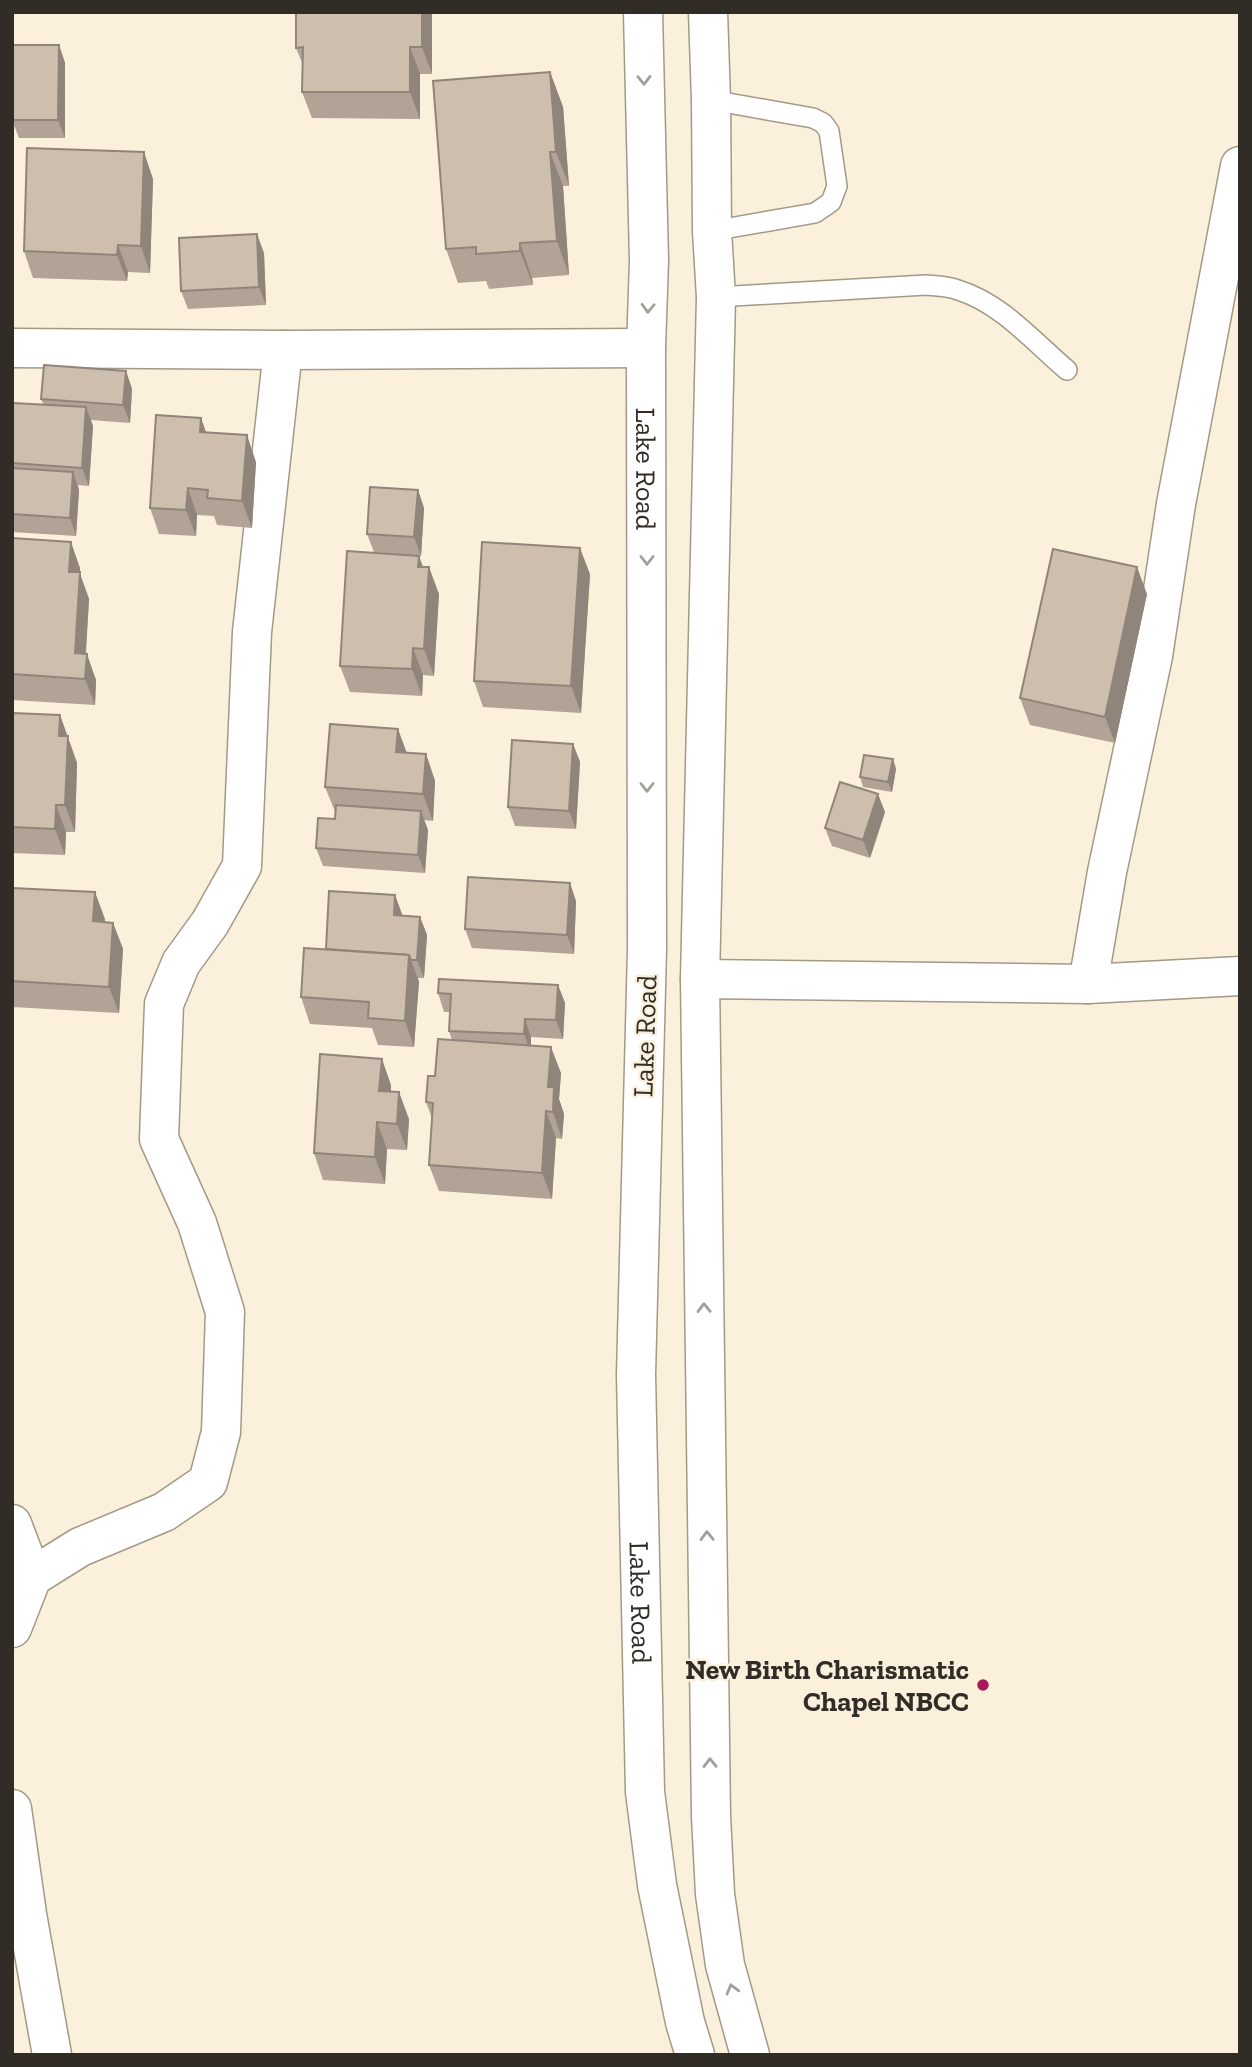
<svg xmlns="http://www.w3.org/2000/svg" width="1252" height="2067" viewBox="0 0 1252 2067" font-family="'Zilla Slab',serif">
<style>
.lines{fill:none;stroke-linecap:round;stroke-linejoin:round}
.lane-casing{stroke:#a39987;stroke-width:22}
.street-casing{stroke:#a39987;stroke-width:41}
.secondary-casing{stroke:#a39987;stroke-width:41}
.lane{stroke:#fff;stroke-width:19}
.street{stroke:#fff;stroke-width:38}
.secondary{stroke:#fff;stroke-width:38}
.wall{fill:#b1a396}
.shaded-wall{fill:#90857a}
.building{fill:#cebeae;stroke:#90857a;stroke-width:2}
.oneway{stroke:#a2a09d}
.poi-dot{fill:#a81959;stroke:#fbf0dc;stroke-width:2.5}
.labels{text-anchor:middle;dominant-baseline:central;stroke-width:5;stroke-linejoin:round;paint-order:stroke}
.street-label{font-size:28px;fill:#312d26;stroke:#fbf0dc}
.poi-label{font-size:28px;font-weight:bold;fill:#312d26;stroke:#fbf0dc;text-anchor:end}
</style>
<rect width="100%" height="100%" fill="#fbf0dc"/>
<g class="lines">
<defs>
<g id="lane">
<path d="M 711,100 L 813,118 L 823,123 L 829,131 L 837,186 L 831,202 L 815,213 L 712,231"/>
<path d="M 716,297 L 926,285 C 937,286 948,286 958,290 C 1001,303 1034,342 1067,370"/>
</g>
<g id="street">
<path d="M 12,348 L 283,350 L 646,348"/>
<path d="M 1088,984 L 1107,872 L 1153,656 L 1176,504 L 1240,166"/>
<path d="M 12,1524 L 32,1577"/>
<path d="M 12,1628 L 32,1577 L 80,1547 L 164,1512 L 208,1482 L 221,1432 L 225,1312 L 197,1223 L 159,1139 L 164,1004 L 181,963 L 210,923 L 242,866 L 252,632 L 283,350"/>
<path d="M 12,1809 L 27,1914 L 52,2055"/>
</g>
<g id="secondary">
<path id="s1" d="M 643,12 L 649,261 L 646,348 L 647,949 L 636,1375 L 645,1792 L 657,1885 L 685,2022 L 695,2055"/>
<path d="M 708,12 L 711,100 L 712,231 L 716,297 L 700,979 L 711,1816 L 715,1894 L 725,1965 L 750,2055"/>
<path d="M 700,979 L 1088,984 L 1240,976"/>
</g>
</defs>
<!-- lane casing -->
<use href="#lane" class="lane-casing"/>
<!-- street casing -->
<use href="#street" class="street-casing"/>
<!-- secondary casing -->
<use href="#secondary" class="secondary-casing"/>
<!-- lane -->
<use href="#lane" class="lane"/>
<!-- street -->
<use href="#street" class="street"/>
<!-- secondary -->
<use href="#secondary" class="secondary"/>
</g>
<!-- wall -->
<g class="wall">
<path d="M 432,12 L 432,74 L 420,74 L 420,119 L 312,118 L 302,92 L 303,65 L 296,48 Z"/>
<path d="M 59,45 L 65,63 L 65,138 L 19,138 L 12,120 Z"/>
<path d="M 550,72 L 563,107 L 569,186 L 563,186 L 569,275 L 532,278 L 533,285 L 489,289 L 486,281 L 458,283 L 446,249 Z"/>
<path d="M 153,179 L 150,273 L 128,272 L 127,281 L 33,278 L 24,251 Z"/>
<path d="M 264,253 L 266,305 L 188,309 L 181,291 Z"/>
<path d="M 126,371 L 132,389 L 130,423 L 91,420 L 93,426 L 89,486 L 78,485 L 79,490 L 76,536 L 12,532 L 12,463 L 44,405 L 41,399 Z"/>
<path d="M 201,418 L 206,433 L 256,462 L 252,528 L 217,525 L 214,516 L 197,515 L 196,536 L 159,534 L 150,508 Z"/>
<path d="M 418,490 L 424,508 L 421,556 L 374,552 L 367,534 Z"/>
<path d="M 12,538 L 80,568 L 80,574 L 89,599 L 86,654 L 96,680 L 95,705 L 12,700 Z"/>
<path d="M 423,567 L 439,594 L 434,676 L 423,675 L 422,696 L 350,692 L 340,666 Z"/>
<path d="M 590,574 L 581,713 L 483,707 L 474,681 Z"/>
<path d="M 1147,594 L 1115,743 L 1030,725 L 1020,698 Z"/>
<path d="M 12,713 L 60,715 L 77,763 L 75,832 L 66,832 L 65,855 L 12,853 Z"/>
<path d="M 573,744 L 580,762 L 576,829 L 515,826 L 508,807 Z"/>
<path d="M 406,753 L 426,754 L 435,781 L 433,821 L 424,820 L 428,830 L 425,873 L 323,866 L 316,848 L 335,819 L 336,814 L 325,787 Z"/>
<path d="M 893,759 L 896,769 L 892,792 L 863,787 L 860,777 Z"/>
<path d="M 885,812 L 870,858 L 832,846 L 825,828 Z"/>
<path d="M 12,888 L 105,919 L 104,922 L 113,923 L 123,949 L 119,1013 L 12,1007 Z"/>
<path d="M 395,895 L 402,915 L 420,917 L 427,935 L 424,978 L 418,978 L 419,982 L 414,1047 L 378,1045 L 372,1028 L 310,1024 L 301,997 L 326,949 Z"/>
<path d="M 576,901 L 574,954 L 472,948 L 465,929 Z"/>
<path d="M 558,985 L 565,1003 L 563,1039 L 531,1037 L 531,1045 L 561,1073 L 559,1099 L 564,1114 L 562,1139 L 556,1138 L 552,1199 L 439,1191 L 429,1165 L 432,1118 L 426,1102 L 435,1076 L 452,1040 L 449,1031 L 450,1012 L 444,1012 L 438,993 Z"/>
<path d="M 391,1085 L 391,1092 L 409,1119 L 407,1150 L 387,1149 L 385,1184 L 323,1180 L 314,1153 Z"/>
</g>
<!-- shaded-wall -->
<g class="shaded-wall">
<path d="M 422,12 L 432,12 L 432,74 L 422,47 Z"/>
<path d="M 59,45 L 65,63 L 65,138 L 58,120 Z"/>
<path d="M 410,47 L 420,74 L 420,119 L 410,92 Z"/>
<path d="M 550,72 L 563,107 L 569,186 L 556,152 Z"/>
<path d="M 144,152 L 153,179 L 150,273 L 141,246 Z"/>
<path d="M 550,152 L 563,186 L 569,275 L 557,241 Z"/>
<path d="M 257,234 L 264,253 L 266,305 L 259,287 Z"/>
<path d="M 520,243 L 532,278 L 533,285 L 520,251 Z"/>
<path d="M 118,245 L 128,272 L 127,281 L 117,255 Z"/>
<path d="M 126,371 L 132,389 L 130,423 L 123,405 Z"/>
<path d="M 86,407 L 93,426 L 89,486 L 82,468 Z"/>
<path d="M 201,418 L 210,444 L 200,432 Z"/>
<path d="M 247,435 L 256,462 L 252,528 L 242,501 Z"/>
<path d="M 73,472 L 79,490 L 76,536 L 70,518 Z"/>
<path d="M 188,488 L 197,515 L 196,536 L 186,510 Z"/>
<path d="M 418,490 L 424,508 L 421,556 L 414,537 Z"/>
<path d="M 71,542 L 80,568 L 80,574 L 89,599 L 84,679 L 75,653 L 69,572 Z"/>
<path d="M 580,548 L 590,574 L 581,713 L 571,686 Z"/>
<path d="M 419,556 L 428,580 L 429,567 L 439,594 L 434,676 L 424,649 L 418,567 Z"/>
<path d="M 1137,567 L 1147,594 L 1115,743 L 1105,717 Z"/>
<path d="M 413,648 L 423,675 L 422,696 L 412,669 Z"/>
<path d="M 87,654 L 96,680 L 95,705 L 85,679 Z"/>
<path d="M 60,715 L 77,763 L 75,832 L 65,805 L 59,736 Z"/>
<path d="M 398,729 L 408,756 L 396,752 Z"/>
<path d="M 573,744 L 580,762 L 576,829 L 569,811 Z"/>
<path d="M 426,754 L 435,781 L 433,821 L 423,794 Z"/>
<path d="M 893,759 L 896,769 L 892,792 L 888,782 Z"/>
<path d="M 878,794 L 885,812 L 870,858 L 863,840 Z"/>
<path d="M 56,805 L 66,832 L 65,855 L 55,829 Z"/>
<path d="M 421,811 L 428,830 L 425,873 L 418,855 Z"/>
<path d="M 570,883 L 576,901 L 574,954 L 567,935 Z"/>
<path d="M 95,892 L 105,919 L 103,948 L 93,921 Z"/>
<path d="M 395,895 L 402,914 L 401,933 L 394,915 Z"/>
<path d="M 420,917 L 427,935 L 424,978 L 417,960 Z"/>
<path d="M 113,923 L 123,949 L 119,1013 L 109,987 Z"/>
<path d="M 409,955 L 419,982 L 414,1047 L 405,1021 Z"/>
<path d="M 558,985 L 565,1003 L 563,1039 L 556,1020 Z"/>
<path d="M 525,1019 L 531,1037 L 531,1053 L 524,1034 Z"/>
<path d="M 551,1047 L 561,1073 L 559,1099 L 564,1114 L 562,1139 L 553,1112 L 548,1087 Z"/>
<path d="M 382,1059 L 391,1085 L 389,1118 L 379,1091 Z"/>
<path d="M 399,1092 L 409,1119 L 407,1150 L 397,1124 Z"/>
<path d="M 546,1111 L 556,1138 L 552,1199 L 542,1173 Z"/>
<path d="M 377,1122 L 387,1149 L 385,1184 L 375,1157 Z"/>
</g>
<!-- building -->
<g class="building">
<path d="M 296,12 L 422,12 L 422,47 L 410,47 L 410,92 L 302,92 L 303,47 L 296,48 Z"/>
<path d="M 13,45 L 59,45 L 58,120 L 12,120 Z"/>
<path d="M 550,72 L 556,152 L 550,152 L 557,241 L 520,243 L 520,251 L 476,254 L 476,247 L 446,249 L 433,81 Z"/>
<path d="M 27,148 L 144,152 L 141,246 L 118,245 L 117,255 L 24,251 Z"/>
<path d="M 257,234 L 259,287 L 181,291 L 179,238 Z"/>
<path d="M 44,365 L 126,371 L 123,405 L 41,399 Z"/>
<path d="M 13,403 L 86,407 L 82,468 L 12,463 Z"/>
<path d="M 156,415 L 201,418 L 200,432 L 247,435 L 242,501 L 207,498 L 208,490 L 188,488 L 186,510 L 150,508 Z"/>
<path d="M 12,468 L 73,472 L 70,518 L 12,514 Z"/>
<path d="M 370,487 L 418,490 L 414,537 L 367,534 Z"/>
<path d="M 12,538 L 71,542 L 69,572 L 80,572 L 75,653 L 87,654 L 85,679 L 12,674 Z"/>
<path d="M 482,542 L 580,548 L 571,686 L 474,681 Z"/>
<path d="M 1053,549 L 1137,567 L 1105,717 L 1020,698 Z"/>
<path d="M 347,551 L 419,556 L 418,567 L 429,567 L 424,649 L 413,648 L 412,669 L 340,666 Z"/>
<path d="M 12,713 L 60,715 L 59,736 L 68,736 L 65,805 L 56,805 L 55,829 L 12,827 Z"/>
<path d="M 330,724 L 398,729 L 396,752 L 426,754 L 423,794 L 325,787 Z"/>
<path d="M 512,740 L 573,744 L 569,811 L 508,807 Z"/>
<path d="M 864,755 L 893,759 L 888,782 L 860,777 Z"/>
<path d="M 840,782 L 878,794 L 863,840 L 825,828 Z"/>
<path d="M 336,805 L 421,811 L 418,855 L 316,848 L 318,818 L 335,819 Z"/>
<path d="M 468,877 L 570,883 L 567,935 L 465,929 Z"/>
<path d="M 12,888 L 95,892 L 93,921 L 113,923 L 109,987 L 12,981 Z"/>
<path d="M 329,891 L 395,895 L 394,915 L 420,917 L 417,960 L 411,960 L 409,955 L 326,949 Z"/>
<path d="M 304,948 L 409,955 L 405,1021 L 368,1018 L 369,1002 L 301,997 Z"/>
<path d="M 439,979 L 558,985 L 556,1020 L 525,1019 L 524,1034 L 449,1031 L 451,994 L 438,993 Z"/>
<path d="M 438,1039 L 551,1047 L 548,1087 L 554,1087 L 553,1112 L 546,1111 L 542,1173 L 429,1165 L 433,1103 L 426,1102 L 428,1076 L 435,1076 Z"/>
<path d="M 320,1054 L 382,1059 L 379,1091 L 399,1092 L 397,1124 L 377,1122 L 375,1157 L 314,1153 Z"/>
</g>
<!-- one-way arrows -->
<defs><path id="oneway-chevron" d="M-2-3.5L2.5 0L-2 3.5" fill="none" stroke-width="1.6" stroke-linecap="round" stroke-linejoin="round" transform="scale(1.75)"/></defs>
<g class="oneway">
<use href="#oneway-chevron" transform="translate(644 80) rotate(89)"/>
<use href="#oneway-chevron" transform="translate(648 308) rotate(92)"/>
<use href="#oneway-chevron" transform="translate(647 560) rotate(90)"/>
<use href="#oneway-chevron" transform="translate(647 787) rotate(90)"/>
<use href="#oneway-chevron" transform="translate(704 1308) rotate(-91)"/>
<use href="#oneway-chevron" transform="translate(707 1536) rotate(-91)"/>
<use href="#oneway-chevron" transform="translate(710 1763) rotate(-91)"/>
<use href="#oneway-chevron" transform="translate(732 1989) rotate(-105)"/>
</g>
<!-- markers -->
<circle class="poi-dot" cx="983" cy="1685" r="7"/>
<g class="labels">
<!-- street labels -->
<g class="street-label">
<text stroke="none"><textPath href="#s1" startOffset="457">Lake Road</textPath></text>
<text transform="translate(645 1036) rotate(-88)">Lake Road</text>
<text stroke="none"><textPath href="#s1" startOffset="1591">Lake Road</textPath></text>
</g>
<!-- poi labels -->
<g class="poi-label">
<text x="969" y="1669">New Birth Charismatic<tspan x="969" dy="32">Chapel NBCC</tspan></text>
</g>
</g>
<!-- border -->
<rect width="1252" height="2067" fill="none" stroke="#312d26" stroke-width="28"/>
</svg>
